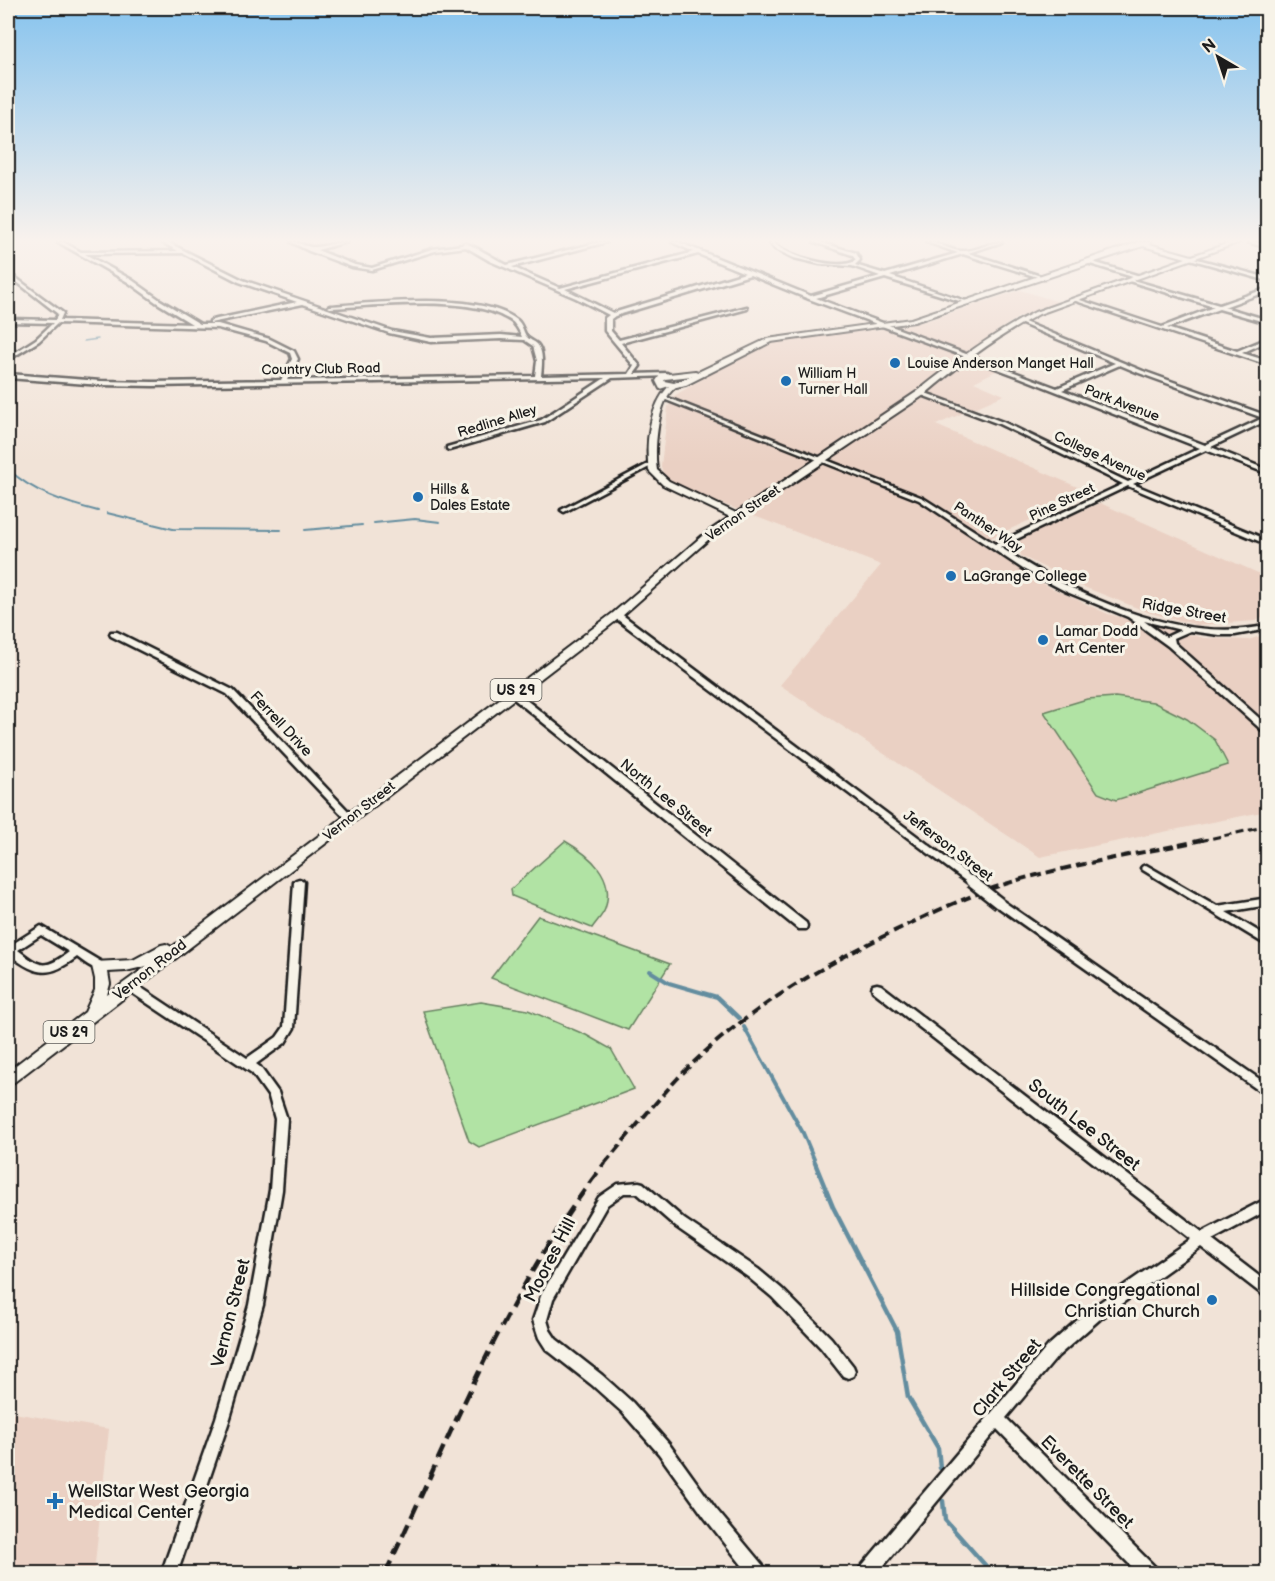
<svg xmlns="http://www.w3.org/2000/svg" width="1275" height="1581" viewBox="0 0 1275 1581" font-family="'Balsamiq Sans',sans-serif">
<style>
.built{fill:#ead0c3}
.green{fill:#b1e3a4;stroke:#668060;stroke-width:1.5}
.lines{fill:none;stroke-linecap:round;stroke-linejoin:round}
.stream-far3{stroke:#648d9f;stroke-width:1.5}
.stream-far2{stroke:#648d9f;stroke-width:2}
.stream-far1{stroke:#648d9f;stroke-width:4}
.stream{stroke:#648d9f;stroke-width:4.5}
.minor-casing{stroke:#1c1c1c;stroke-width:5}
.major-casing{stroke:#1c1c1c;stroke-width:4}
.minor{fill:#f7f3e8;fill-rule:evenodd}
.major{fill:#f7f3e8;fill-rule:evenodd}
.rail-far2{stroke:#1c1c1c;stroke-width:3;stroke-dasharray:8 4.5;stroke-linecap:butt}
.rail-far1{stroke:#1c1c1c;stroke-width:4;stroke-dasharray:10 5;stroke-linecap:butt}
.rail{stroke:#1c1c1c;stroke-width:4.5;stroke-dasharray:14 7;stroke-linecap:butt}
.minor-bridge-casing{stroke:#1c1c1c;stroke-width:15;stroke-linecap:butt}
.minor-bridge{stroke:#f7f3e8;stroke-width:10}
.poi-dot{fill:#1f6fb2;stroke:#f7f3e8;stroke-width:2}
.labels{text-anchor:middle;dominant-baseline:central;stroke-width:6;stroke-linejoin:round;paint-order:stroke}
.far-poi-label{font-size:14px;fill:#1c1c1c;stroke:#f7f3e8;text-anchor:start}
.far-street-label{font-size:14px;fill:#1c1c1c;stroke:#f7f3e8}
.shield{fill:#f7f3e8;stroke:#5e5c59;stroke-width:1.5}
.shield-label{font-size:14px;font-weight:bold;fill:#1c1c1c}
.poi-label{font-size:15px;fill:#1c1c1c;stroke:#f7f3e8;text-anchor:start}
.street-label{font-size:15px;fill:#1c1c1c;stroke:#f7f3e8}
.near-street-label{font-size:18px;fill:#1c1c1c;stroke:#f7f3e8}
.near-poi-label{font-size:18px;fill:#1c1c1c;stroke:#f7f3e8;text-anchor:end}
</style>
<rect width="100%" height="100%" fill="#f1e3d7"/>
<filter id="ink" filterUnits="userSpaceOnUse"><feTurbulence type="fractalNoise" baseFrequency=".0167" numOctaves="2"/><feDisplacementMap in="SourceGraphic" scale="12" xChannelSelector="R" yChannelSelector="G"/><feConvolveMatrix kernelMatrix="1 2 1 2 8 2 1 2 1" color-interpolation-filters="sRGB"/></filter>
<g filter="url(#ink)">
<!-- built -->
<g class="built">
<path d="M 1020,290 L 1059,302 L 1017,318 L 968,351 L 1006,366 L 974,382 L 1004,395 L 936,425 L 1091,493 L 979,543 L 1047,586 L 1108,614 L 1204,638 L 1248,640 L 1267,634 L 1267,811 L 1040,857 L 780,685 L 881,565 L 674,485 L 664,477 L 661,466 L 668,407 L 674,396 L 750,350 L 777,340 L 901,327 L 923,322 Z"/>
<path d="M 1100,503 L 1267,577 L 1267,615 L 1256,621 L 1197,625 L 1150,613 L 1084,587 L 1021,556 L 1018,539 Z"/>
<path d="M 8,1412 L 109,1429 L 94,1573 L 8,1573 Z"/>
</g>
<!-- green -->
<g class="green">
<path d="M 1115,697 L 1153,702 L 1187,719 L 1215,740 L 1228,765 L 1116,800 L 1098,793 L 1044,712 L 1087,699 Z"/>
<path d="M 565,841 C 589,855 616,876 605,909 C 603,915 596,922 592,928 L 512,896 L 511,889 Z"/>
<path d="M 538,916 L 670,964 L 628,1030 L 491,978 Z"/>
<path d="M 481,1002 L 528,1010 L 586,1035 L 611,1049 L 634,1089 L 479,1147 L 469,1141 L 423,1011 Z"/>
</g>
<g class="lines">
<!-- stream-far3 -->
<path class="stream-far3" d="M 84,341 L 98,339"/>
<!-- stream-far2 -->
<g class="stream-far2">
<path d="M 8,469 C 32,492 66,503 98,511"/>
<path d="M 107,513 L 173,529 L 281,530"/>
<path d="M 374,523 L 415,519 L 440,522"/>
<path d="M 305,530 L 362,525"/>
</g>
<!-- stream-far1 -->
<g class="stream-far1">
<path d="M 650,971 L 669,983 L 717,997 L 739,1018"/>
<path d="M 744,1027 L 803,1133 L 816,1164"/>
</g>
<!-- stream -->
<g class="stream">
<path d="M 815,1163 L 833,1207 L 897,1331 L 908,1397 L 938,1448 L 940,1468"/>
<path d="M 943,1501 L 945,1520 L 993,1574"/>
</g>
<defs>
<g id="minor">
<path d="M 58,242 L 63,242 L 81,252 L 178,251 L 162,242 L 167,242 L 243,280 L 392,331 L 431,338 L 501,335 L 522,337 C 520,333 518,328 515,325 C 513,321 508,319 504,317 C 465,295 375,306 330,308 L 328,307 L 330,306 C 377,303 479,291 517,320 C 522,324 523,331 526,336 C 529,340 534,341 537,344 C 544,352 542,366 541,376 L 629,374 L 634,366 L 605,331 L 605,318 L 609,315 L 576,298 L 490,261 L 466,247 L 435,251 L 372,270 L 352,267 L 309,251 L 291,242 C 300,242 307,248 316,247 C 327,246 336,242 347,242 L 317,250 L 355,265 L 372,268 L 432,249 L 462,245 L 464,243 C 474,245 495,259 507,265 L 600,242 L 607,242 L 512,267 L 560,288 L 694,252 L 672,242 L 678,242 L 811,296 L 880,276 L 852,266 L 820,264 L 794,258 L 775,249 L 769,242 L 773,242 C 785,256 841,272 856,260 L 852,255 L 814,242 L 820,242 L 856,253 L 860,260 L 855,265 L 885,274 L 958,253 L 926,242 C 939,242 952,252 964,251 C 977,251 989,242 1002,242 L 968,253 L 1044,277 L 1044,279 L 963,254 L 890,276 L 969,302 L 969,304 L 885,278 L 816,298 L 1057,388 L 1115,363 L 1017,322 L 1022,321 L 1143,371 L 1268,416 L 1268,420 L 1211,447 L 1268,470 L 1268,474 L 1206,450 L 1133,484 L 1268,540 L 1268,545 L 1128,486 L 1000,547 C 1072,594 1180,646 1268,625 L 1268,629 L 1235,635 L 1219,635 L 1190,631 L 1174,638 L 1175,643 L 1268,726 L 1268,733 L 1265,733 L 1168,646 L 1128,617 L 1067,592 L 1023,569 L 919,500 L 661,398 L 666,397 L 923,498 L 995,544 L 1123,484 L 999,424 L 919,394 L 919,392 L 923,392 L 1003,422 L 1128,482 L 1200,448 L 1017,376 L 809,299 L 750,275 L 615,316 L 611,319 L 611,331 L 619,340 L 747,307 L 747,309 L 621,343 L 640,366 L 634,374 L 667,373 L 670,375 L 669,376 L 612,378 L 545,422 L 449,450 L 447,449 L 447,447 L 541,420 L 605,378 L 153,386 L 101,385 L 8,378 L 8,374 L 101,381 L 153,382 L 281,380 L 292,359 L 290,353 L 266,341 L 218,328 L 58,323 L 39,341 L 8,360 L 8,357 L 36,339 L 53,323 L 8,322 L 8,319 L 55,320 L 58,314 L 8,275 L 8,272 L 63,313 L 60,320 L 192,324 L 156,302 L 128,282 ZM 183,253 L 239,282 L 297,302 L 212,320 L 210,321 L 210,323 L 303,304 L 389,333 L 431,342 L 501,339 L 524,340 L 533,346 L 537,361 L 535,376 L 287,380 L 298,359 L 294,351 L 270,339 L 218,324 L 200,324 L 160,300 L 132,280 L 85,254 ZM 698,254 L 745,273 L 613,313 L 565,289 ZM 1120,365 L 1139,373 L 1263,418 L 1205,445 L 1062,390 ZM 1144,621 L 1181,630 L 1166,637 Z"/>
<path d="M 1248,242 L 1255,242 L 1268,245 L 1268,248 Z"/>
<path d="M 1190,257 L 1268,278 L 1268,281 L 1190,259 Z"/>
<path d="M 1089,261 L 1140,276 L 1140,277 L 1136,278 L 1087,263 Z"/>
<path d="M 1129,279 L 1219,305 L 1268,288 L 1268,291 L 1224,307 L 1268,320 L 1268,323 L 1219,309 L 1167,328 L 1237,351 L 1268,338 L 1268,341 L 1242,353 L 1268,361 L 1268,365 L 1073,300 L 1077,299 L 1162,327 L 1214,307 L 1129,281 Z"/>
<path d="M 650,463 L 655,464 L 566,511 L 564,512 L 561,510 Z"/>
<path d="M 614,613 L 620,613 L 974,879 L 976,881 L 974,883 L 968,883 L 614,617 Z"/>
<path d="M 111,632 L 117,632 L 233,690 L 353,816 L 355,818 L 353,820 L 347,820 L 227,694 L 111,636 L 110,634 Z"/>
<path d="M 509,691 L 515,691 L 806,923 L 807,926 L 806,929 L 798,929 L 509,695 L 508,693 Z"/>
<path d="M 1146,865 L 1217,906 L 1268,898 L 1268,905 L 1226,912 L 1268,937 L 1268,946 L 1143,870 L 1141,868 L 1143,866 Z"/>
<path d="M 299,879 L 302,880 L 304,882 L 294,1028 L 285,1043 L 256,1064 L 260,1067 L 278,1092 L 287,1119 L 282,1190 L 263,1305 L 230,1418 L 177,1574 L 161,1574 L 216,1418 L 249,1305 L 270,1190 L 275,1119 L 269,1097 L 252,1073 L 126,989 L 125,986 L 126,983 L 130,982 L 134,983 L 247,1058 L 277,1037 L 284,1027 L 294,882 L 296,880 Z"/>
<path d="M 999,899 L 1003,901 L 1268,1085 L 1268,1097 L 995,905 L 994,903 L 995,901 Z"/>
<path d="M 41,926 L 103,963 L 104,966 L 103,969 C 94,971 84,962 77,957 C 49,978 37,976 10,955 L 8,956 L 8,947 ZM 41,935 L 69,952 C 45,970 41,968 18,950 Z"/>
<path d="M 877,984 L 881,985 L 1202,1232 L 1268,1198 L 1268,1210 L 1212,1240 L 1268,1283 L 1268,1297 L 1263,1295 L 1201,1247 L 1100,1319 L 1058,1356 L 1006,1418 L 1156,1568 L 1158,1574 L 1139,1574 L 997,1429 L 877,1574 L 858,1574 L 860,1568 L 1048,1346 L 1090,1309 L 1191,1239 L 873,991 L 872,988 L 873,985 Z"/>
<path d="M 639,1182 L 643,1183 L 684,1219 L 758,1269 L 782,1289 L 831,1338 L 853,1366 L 855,1371 L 853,1376 L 848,1378 L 843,1376 L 821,1348 L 772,1297 L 748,1277 L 676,1227 L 637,1193 L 624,1193 L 607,1205 L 553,1299 L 547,1320 L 550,1330 L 556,1339 L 602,1375 L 632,1402 L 669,1444 L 715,1508 L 765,1568 L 767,1574 L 749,1574 L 705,1518 L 659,1454 L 622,1412 L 592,1385 L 546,1349 L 539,1338 L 533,1320 L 542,1293 L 599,1197 L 618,1184 Z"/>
</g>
<path id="major" d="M 1139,242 L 1151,242 L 1149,244 L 1192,256 L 1232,242 L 1240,242 L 1039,314 C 998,336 959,365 924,395 L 708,540 L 621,617 L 13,1083 L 8,1085 L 8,1071 L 85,1012 L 95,990 L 95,979 L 92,966 L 94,962 L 133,960 L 161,945 L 166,944 L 172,947 L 613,613 L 702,536 L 730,517 L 663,485 L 649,471 C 645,444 649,407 669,386 L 660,389 L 656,381 L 660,375 L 695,371 L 698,372 L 767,339 L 911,319 ZM 1143,246 L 1186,258 L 1035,312 C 993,333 954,362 918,391 L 736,513 L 669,481 L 657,470 C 654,451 657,399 676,387 C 677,387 685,385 686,385 L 771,342 L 914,322 ZM 692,376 L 674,383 L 664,381 L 665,379 ZM 147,966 L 107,995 L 110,984 L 108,972 L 126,971 Z"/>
</defs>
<!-- minor casing -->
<use href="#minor" class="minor-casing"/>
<!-- major casing -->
<use href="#major" class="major-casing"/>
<!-- minor -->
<use href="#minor" class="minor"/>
<!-- major -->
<use href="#major" class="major"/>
<!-- rail-far2 -->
<path class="rail-far2" d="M 1200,841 L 1268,826"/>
<!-- rail-far1 -->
<path class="rail-far1" d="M 604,1164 C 628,1136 652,1106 678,1078 C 741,1012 824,964 907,925 C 946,906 987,888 1029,877 C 1087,862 1148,852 1207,839"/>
<!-- rail -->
<path class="rail" d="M 385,1574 C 451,1435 509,1285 605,1163"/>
<defs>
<path id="minor-bridge" d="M 971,881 L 999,903"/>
</defs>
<!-- minor-bridge casing -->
<use href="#minor-bridge" class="minor-bridge-casing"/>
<!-- minor-bridge -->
<use href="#minor-bridge" class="minor-bridge"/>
</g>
</g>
<!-- sky -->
<linearGradient id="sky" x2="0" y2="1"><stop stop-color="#86c3ee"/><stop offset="0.52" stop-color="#f9f2ed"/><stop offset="1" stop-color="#f9f2ed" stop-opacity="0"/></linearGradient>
<rect width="1275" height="463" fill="url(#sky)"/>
<!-- markers -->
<g class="poi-dot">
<circle cx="895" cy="363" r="6"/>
<circle cx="786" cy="381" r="6"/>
<circle cx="418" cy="497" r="6"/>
<circle cx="951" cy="576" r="6"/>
<circle cx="1043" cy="640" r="6"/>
<circle cx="1212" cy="1300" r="6"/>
<path d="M52 1492h6v6h6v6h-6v6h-6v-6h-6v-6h6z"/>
</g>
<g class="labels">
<!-- far-poi labels -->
<g class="far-poi-label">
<text x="907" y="363">Louise Anderson Manget Hall</text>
<text x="798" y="373">William H<tspan x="798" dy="16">Turner Hall</tspan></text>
<text x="430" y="489">Hills &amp;<tspan x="430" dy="16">Dales Estate</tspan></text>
</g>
<!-- far-street labels -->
<g class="far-street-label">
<text transform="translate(321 369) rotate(-1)">Country Club Road</text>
<text transform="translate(1122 403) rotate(21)">Park Avenue</text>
<text transform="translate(497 421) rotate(-17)">Redline Alley</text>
<text transform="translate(1100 456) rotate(25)">College Avenue</text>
<text transform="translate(1062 502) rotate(-25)">Pine Street</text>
<text transform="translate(743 513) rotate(-35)">Vernon Street</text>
<text transform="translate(988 527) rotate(34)">Panther Way</text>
<text transform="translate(359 811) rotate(-38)">Vernon Street</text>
</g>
<!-- shield labels -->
<g class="shield">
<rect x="490.5" y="679" width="51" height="22" rx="4.5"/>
<rect x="43.5" y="1021" width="51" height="22" rx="4.5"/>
</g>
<g class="shield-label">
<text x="516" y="690">US 29</text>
<text x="69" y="1032">US 29</text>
</g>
<!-- poi labels -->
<g class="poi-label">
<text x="963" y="576">LaGrange College</text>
<text x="1055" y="631">Lamar Dodd<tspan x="1055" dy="17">Art Center</tspan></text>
</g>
<!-- street labels -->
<g class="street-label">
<text transform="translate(1184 611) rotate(10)">Ridge Street</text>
<text transform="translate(281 724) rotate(47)">Ferrell Drive</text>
<text transform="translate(666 798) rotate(39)">North Lee Street</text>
<text transform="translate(948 846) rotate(37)">Jefferson Street</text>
<text transform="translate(150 970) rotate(-38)">Vernon Road</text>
</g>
<!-- near-street labels -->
<g class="near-street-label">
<text transform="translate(1084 1125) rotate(38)">South Lee Street</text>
<text transform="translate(550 1260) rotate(-63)">Moores Hill</text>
<text transform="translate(231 1313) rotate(-76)">Vernon Street</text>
<text transform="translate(1007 1378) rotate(-50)">Clark Street</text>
<text transform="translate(1087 1482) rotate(45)">Everette Street</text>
</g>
<!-- near-poi labels -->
<g class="near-poi-label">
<text x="1200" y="1290">Hillside Congregational<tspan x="1200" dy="21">Christian Church</tspan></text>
<text x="68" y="1491" text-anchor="start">WellStar West Georgia<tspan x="68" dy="21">Medical Center</tspan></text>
</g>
</g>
<!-- margin -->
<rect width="1275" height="1581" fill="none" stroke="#f7f3e8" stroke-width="30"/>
<rect x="15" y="15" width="1245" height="1551" fill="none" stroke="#1c1c1c" stroke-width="2" filter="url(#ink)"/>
<!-- north arrow -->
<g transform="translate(1218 57) rotate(321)" stroke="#f7f3e8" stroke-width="4.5" paint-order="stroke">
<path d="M0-4.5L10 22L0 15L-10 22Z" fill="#1c1c1c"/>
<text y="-9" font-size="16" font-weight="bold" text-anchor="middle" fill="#1c1c1c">N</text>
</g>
</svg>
